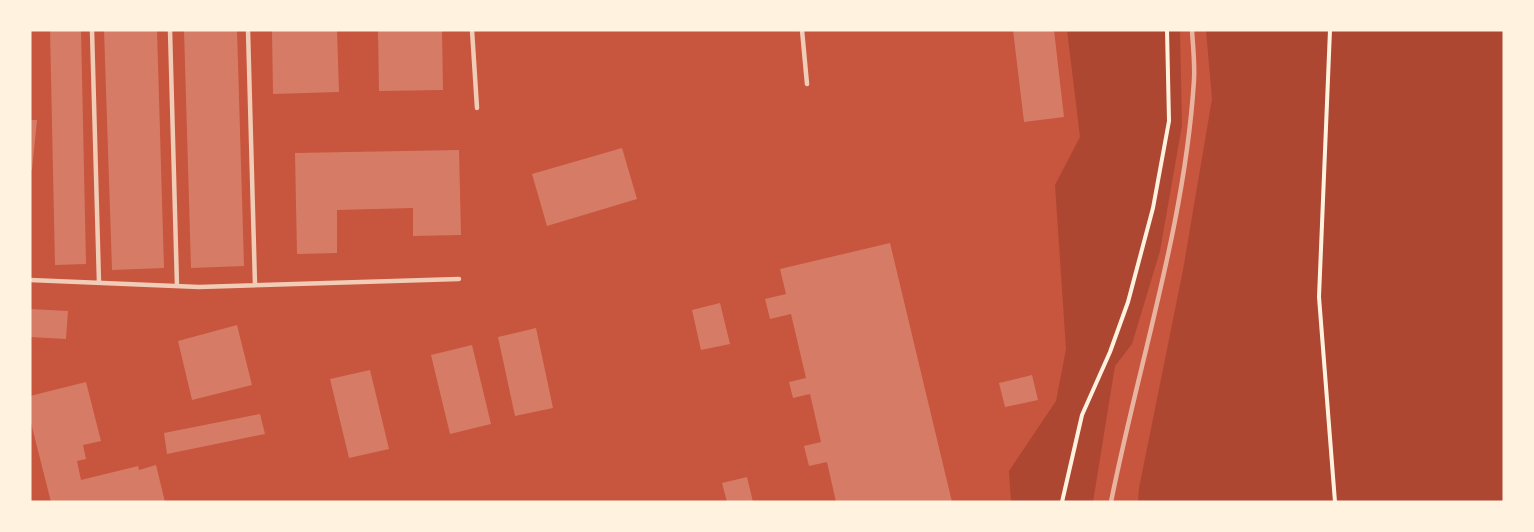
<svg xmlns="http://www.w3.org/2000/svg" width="1534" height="532" viewBox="0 0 1534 532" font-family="Overpass,sans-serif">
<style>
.green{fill:#ae4732}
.building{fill:#d67c66}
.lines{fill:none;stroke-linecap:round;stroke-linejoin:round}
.path{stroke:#fff3e0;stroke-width:4}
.service{stroke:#f1ccb7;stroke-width:4.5}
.rail{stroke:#e9b49f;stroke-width:4.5}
</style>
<rect width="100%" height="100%" fill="#c8553d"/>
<path class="green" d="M1067,30H1180L1182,125L1160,251L1132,344L1115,366L1093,502H1011L1009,471L1056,401L1066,349L1055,185L1080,137Z
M1206,30H1504V502H1138L1139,488L1183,270L1212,99Z"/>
<path class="building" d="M50,30H81L86,264L55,265Z
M104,30H157L164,268L112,270Z
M184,30H237L244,266L191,268Z
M272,30H337L339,92L273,94Z
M378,30H442L443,90L379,91Z
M1013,30H1054L1064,117L1024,122Z
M30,120H37L32,170H30Z
M622,148L637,199L547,226L532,174Z
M459,150L461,235L413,236V208L337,210V253L297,254L295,153Z
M890,243L952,502H836L827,462L809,466L804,446L821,442L810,394L793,398L789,382L806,378L791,314L770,319L765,299L786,294L780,269Z
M720,303L730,344L701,350L692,310Z
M30,309L68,311L66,339L30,337Z
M237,325L252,385L192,400L178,341Z
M536,328L553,408L515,416L498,337Z
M472,345L491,424L450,434L431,355Z
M370,370L389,449L349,458L330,379Z
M1032,375L1038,400L1005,407L999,383Z
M86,382L101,441L83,445L86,459L77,461L81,480L138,466L139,470L156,465L165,502H51L30,419V396Z
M260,414L265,434L167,454L164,433Z
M747,477L753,502H727L722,483Z"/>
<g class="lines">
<path class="path" d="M1330,30L1319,297L1335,502
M1062,502L1082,415L1110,352L1128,302L1153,208L1169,121L1167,30"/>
<path class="service" d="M92,30L99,283
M170,30L177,286
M248,30L255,285
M472,30L477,108
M802,30L807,84
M30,280L199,287L459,279"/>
<path class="rail" d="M1111,502C1139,362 1185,224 1194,80C1195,64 1193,47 1192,30"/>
</g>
<rect width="1534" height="532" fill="none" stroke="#fff3e0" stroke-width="63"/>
</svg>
